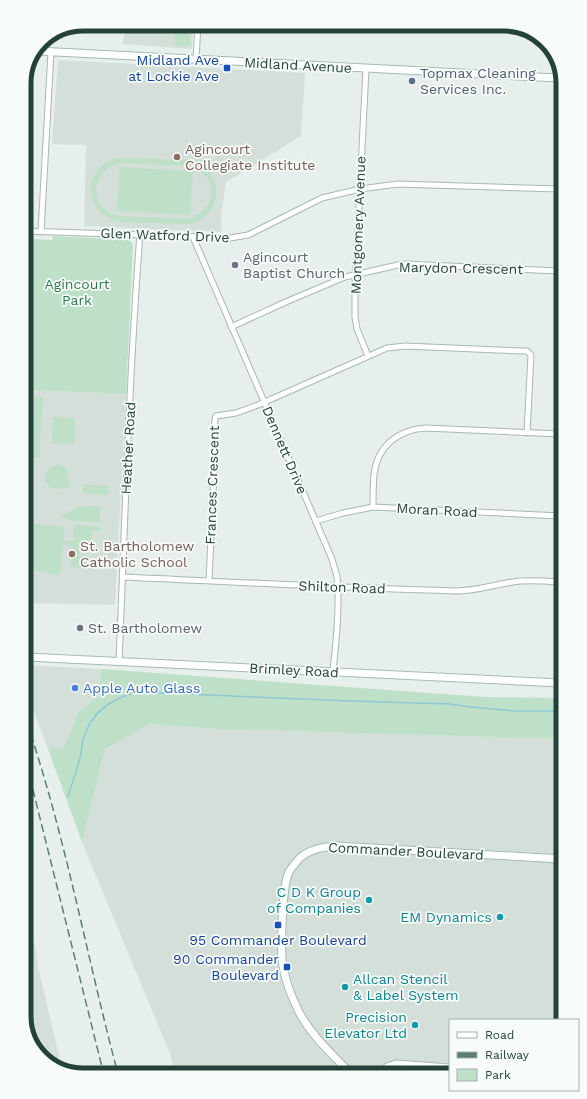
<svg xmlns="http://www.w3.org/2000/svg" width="587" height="1099" viewBox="0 0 587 1099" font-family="'Work Sans',sans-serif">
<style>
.built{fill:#d4dfda}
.green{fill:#bfe0c8;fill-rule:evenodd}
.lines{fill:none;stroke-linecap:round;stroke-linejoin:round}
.stream{stroke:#8ec9d4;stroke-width:1.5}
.street-casing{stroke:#a8b8b2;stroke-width:7}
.secondary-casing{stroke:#a4bbb3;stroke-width:9}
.street{stroke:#fff;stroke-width:5}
.secondary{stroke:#fff;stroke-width:7}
.rail{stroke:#5f7d75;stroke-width:1.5;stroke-dasharray:8 4;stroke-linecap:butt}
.transit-dot{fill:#1a4fb4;stroke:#f7fbf9;stroke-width:1.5}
.service-dot{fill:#5c6f8a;stroke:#f7fbf9;stroke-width:1.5}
.education-dot{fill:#8d6e63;stroke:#f7fbf9;stroke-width:1.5}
.worship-dot{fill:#6b7280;stroke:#f7fbf9;stroke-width:1.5}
.shop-dot{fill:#3f7fe0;stroke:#f7fbf9;stroke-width:1.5}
.culture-dot{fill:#0f9aa8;stroke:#f7fbf9;stroke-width:1.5}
.labels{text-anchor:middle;stroke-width:3.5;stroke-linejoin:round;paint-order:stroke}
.transit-label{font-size:14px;fill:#164399;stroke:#f7fbf9;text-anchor:end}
.street-label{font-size:14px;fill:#24423a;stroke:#f7fbf9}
.service-label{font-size:14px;fill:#4e5e75;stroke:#f7fbf9;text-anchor:start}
.education-label{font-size:14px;fill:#785e54;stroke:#f7fbf9;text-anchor:start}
.worship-label{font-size:14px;fill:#5b616d;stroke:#f7fbf9;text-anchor:start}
.park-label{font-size:14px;fill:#2d7a4b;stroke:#f7fbf9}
.shop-label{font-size:14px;fill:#366cbe;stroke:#f7fbf9;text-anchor:start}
.culture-label{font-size:14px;fill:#0d838f;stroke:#f7fbf9;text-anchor:end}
.rim{fill:none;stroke:#24423a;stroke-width:5}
</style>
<rect width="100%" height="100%" fill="#e6efeb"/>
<path class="built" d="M125,24H193L192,49L123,44Z
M58,60L305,73L301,136L226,182L221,217L222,232L84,226L86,145L52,144Z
M26,390L126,394L115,605L27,603Z
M27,665L101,669L98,696L79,712L63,749H48L27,694Z
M149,724L218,729L562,739L563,1016L562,1020H450V1071L175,1074L171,1056L82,842L105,749Z
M28,904L38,966L62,1069L50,1065L29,1038Z"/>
<path class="green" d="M180,30L188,31L190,37V44L187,46H178L175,43L173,36L176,32Z
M115,158H121L216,161L215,167L204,166C208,171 212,175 214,181C220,197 212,215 197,222C185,227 170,223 157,223C136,222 110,227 96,207C92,201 90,193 91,186C92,172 103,164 115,158ZM119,163L190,166C220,175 217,211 188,219L118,216C88,207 89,172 119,163Z
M120,167L193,171L190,215L117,211Z
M53,236L130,240L133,246L126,394L26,390L25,239L52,240Z
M26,397H43L39,458L26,457Z
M53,417L75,418L74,444L51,443Z
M57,464L66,468L70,482L68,488L61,489L51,488L44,479L47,470Z
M83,484L108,486L107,495L83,493Z
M88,506L101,507L100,523L68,520L60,516L79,507Z
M29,523L65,527L60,575L26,570Z
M75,525L93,526L101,528V531H93L90,543H81L80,556H90L89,567L87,568L71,567L72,546L65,545V541H74L73,529L75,528Z
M101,669L485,697L561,698L562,739L218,729L150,724L105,749L82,842L48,749L63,748L79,712L98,696Z"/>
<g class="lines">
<path class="stream" d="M68,796C72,783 77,771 80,758C82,751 81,743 84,737C92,711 113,698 138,692L351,701L450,704L470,707L515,711H562"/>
<g class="street-casing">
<path id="street" d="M196,59L198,24
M366,69L355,287V317L357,329L368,356
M25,231L230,238L248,235L322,198L360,189L398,184L559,189
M41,232L51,52
M193,237L332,559C333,565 336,571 337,577C340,605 336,643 333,671
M558,271L559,246
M231,327L288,301L345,277L398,265L405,264L559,271
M373,507C373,496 373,485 374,475C377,446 398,430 425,428L560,434
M316,521L343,513L373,507L561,516
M123,577C234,582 345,588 456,591C479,591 498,583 520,581C534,580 547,581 561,582
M209,581L215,450C215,442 213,422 216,416L236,413L258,405L387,348L405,346L522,351H527L531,355L527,433
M119,662C125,519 129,376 140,234
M381,1072L387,1066L396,1063L450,1067"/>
</g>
<g class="secondary-casing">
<path id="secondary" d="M37,51L558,78
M27,657L561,683
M349,1072C331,1053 311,1035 299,1012C291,996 284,977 282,960C281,943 282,886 289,872C291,868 295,864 298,860C308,849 323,847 337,846L562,859"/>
</g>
<use href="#street" class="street"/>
<use href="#secondary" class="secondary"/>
<path class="rail" d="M27,723C66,838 87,958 118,1074
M27,766L104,1075"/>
</g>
<g class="transit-dot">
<rect x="223" y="64" width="8" height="8" rx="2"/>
<rect x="274" y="921" width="8" height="8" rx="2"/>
<rect x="283" y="963" width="8" height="8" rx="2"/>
</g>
<circle class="service-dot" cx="412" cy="81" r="4"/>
<g class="education-dot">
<circle cx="177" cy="157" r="4"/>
<circle cx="72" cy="554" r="4"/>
</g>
<g class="worship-dot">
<circle cx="235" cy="265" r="4"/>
<circle cx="80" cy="628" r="4"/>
</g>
<circle class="shop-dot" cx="75" cy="688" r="4"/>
<g class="culture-dot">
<circle cx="369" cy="900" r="4"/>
<circle cx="500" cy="917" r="4"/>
<circle cx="345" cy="987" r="4"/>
<circle cx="415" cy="1025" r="4"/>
</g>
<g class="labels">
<g class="transit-label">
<text x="219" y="65">Midland Ave<tspan x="219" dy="16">at Lockie Ave</tspan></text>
<text x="278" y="945" text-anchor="middle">95 Commander Boulevard</text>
<text x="279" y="964">90 Commander<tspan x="279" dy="16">Boulevard</tspan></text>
</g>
<g class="street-label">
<text transform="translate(298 65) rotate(3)" y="5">Midland Avenue</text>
<text transform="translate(358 225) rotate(-88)" y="5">Montgomery Avenue</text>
<text transform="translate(165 235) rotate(2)" y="5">Glen Watford Drive</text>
<text transform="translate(461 268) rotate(1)" y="5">Marydon Crescent</text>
<text transform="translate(128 448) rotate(-87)" y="5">Heather Road</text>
<text transform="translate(285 450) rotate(67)" y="5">Dennett Drive</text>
<text transform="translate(212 485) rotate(-88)" y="5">Frances Crescent</text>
<text transform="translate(437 510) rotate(3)" y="5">Moran Road</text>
<text transform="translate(342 587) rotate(2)" y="5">Shilton Road</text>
<text transform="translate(294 670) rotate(3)" y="5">Brimley Road</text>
<text transform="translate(406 851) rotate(3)" y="5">Commander Boulevard</text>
</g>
<g class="service-label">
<text x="420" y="78">Topmax Cleaning<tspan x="420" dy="16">Services Inc.</tspan></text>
</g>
<g class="education-label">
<text x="185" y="154">Agincourt<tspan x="185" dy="16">Collegiate Institute</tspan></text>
<text x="80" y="551">St. Bartholomew<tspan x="80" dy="16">Catholic School</tspan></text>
</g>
<g class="worship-label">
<text x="243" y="262">Agincourt<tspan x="243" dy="16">Baptist Church</tspan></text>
<text x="88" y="633">St. Bartholomew</text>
</g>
<g class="park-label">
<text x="77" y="289">Agincourt<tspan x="77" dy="16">Park</tspan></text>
</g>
<g class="shop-label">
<text x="83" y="693">Apple Auto Glass</text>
</g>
<g class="culture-label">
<text x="361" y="897">C D K Group<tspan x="361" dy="16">of Companies</tspan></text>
<text x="492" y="922">EM Dynamics</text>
<text x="353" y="984" text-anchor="start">Allcan Stencil<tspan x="353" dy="16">&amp; Label System</tspan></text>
<text x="407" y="1022">Precision<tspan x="407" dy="16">Elevator Ltd</tspan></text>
</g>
</g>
<path d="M0 0H587V1099H0ZM83 31H504A52 52 0 0 1 556 83V1016A52 52 0 0 1 504 1068H83A52 52 0 0 1 31 1016V83A52 52 0 0 1 83 31Z" fill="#f7fbf9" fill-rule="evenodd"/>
<path class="rim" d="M83 31H504A52 52 0 0 1 556 83V1016A52 52 0 0 1 504 1068H83A52 52 0 0 1 31 1016V83A52 52 0 0 1 83 31Z"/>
<rect x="449" y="1019" width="130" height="72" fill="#f7fbf9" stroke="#a3b1ad"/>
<rect x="457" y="1032" width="20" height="6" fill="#ffffff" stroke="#a3b1ad"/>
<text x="485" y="1039" font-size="12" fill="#24423a">Road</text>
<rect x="457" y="1052" width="20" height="6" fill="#5f7d75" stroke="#a3b1ad"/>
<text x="485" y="1059" font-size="12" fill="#24423a">Railway</text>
<rect x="457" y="1069" width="20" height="12" fill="#bfe0c8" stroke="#a3b1ad"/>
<text x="485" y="1079" font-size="12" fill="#24423a">Park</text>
</svg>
